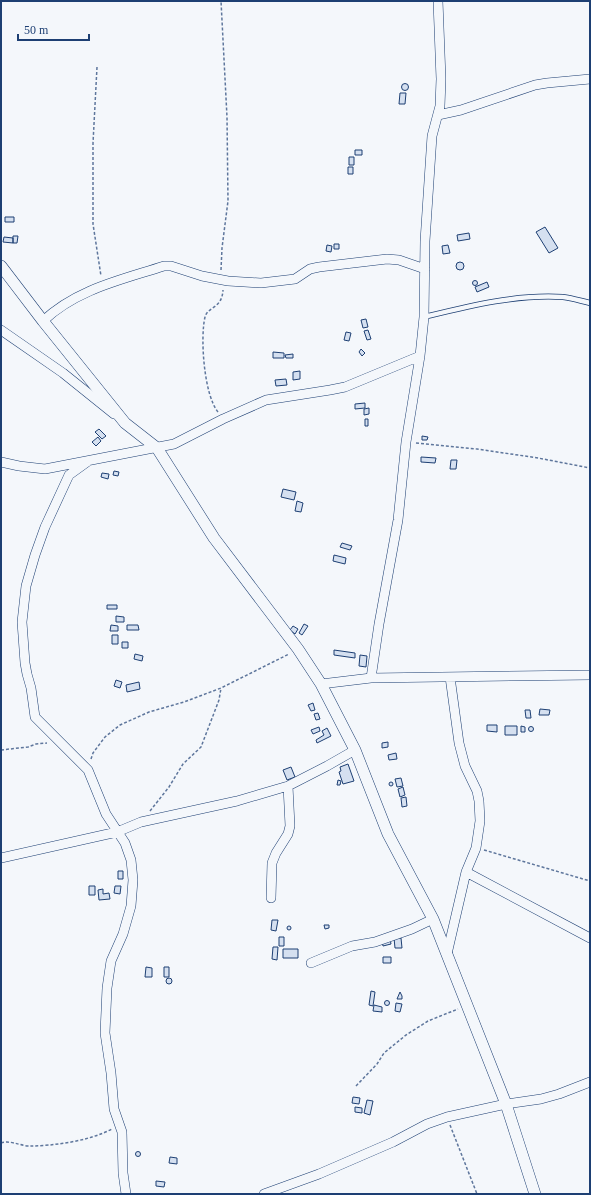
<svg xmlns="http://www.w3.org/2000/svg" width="591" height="1195" viewBox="0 0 591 1195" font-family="'Times New Roman',serif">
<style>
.building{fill:#d5e0f0;stroke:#1d3f73}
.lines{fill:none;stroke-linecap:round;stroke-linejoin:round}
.service-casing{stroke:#1d3f73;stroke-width:6}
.minor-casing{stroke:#1d3f73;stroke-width:10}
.tertiary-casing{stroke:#1d3f73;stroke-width:12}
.path{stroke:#5e769c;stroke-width:1.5;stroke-dasharray:3 2;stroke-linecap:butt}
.service{stroke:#f4f7fb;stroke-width:4.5}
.minor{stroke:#f4f7fb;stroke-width:9}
.tertiary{stroke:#f4f7fb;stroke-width:11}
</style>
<rect width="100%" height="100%" fill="#f4f7fb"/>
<path class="building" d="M401.5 87a3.5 3.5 0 1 1 7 0a3.5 3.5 0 1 1-7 0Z
M400,93H406L405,104H399Z
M355,150H362V155H355Z
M349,157H354V165H349Z
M348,167H353V174H348Z
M5,217H14V222H5Z
M545,227L558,248L549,253L536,232Z
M469,233L470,239L458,241L457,235Z
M13,236H18L17,243H13Z
M4,237L13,238V243L3,242Z
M334,244H339V249H334Z
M327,245L332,246L331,252L326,251Z
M448,245L450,253L443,254L442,246Z
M456 266a4 4 0 1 1 8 0a4 4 0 1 1-8 0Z
M472.5 283a2.5 2.5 0 1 1 5 0a2.5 2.5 0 1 1-5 0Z
M487,282L489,287L477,292L475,287Z
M366,319L368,327L363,328L361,320Z
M368,330L371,339L367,340L364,331Z
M346,332L351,333L349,341L344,340Z
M361,349L365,353L362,356L359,352Z
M273,352L284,353V358H273Z
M293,354V358H286L285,355Z
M300,371V379L293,380V372Z
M286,379L287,385L276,386L275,380Z
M365,403V408L355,409V404Z
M369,408V414L364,415V409Z
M365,419H368V426H365Z
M99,429L106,436L102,439L95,432Z
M422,436L428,437L427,440H422Z
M98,437L101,441L96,446L92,442Z
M421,457L436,458L435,463L421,462Z
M451,460H457L456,469H450Z
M114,471L119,472L118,476L113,475Z
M102,473L109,474L108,479L101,477Z
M283,489L296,492L294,500L281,497Z
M297,501L303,503L301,512L295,511Z
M342,543L352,546L350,550L340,547Z
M334,555L346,558L345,564L333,561Z
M107,605H117V609H107Z
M116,616L124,617V622H116Z
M304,624L308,626L302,635L299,633Z
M111,625L118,626V631H110Z
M127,625H138L139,630H127Z
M293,626L298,629L295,634L290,630Z
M112,635H118V644H112Z
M122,642H128V648H122Z
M334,650L355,653V658L334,655Z
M135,654L143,656L142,661L134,659Z
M360,655L367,656L366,667L359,666Z
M116,680L122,682L120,688L114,686Z
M139,682L140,689L127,692L126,685Z
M313,703L315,710L311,711L308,705Z
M540,709L550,710L549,715H539Z
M525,710H530L531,718H526Z
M318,713L320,719L316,720L314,714Z
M487,725H497V732L487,731Z
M505,726H517V735H505Z
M521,726L525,727V732H521Z
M528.5 729a2.5 2.5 0 1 1 5 0a2.5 2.5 0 1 1-5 0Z
M319,727L320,731L313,734L311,730Z
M327,728L331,736L317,743L316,740L324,735L322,731Z
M388,742V747L382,748V743Z
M396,753L397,759L389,760L388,755Z
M348,764L354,781L343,784L339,772L341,771L340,767Z
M291,767L295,777L287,780L283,770Z
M401,778L403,786L397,787L395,779Z
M338,780L341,781L340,785H337Z
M389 784a2 2 0 1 1 4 0a2 2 0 1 1-4 0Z
M403,787L405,795L400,797L398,789Z
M406,797L407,806L402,807L401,798Z
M118,871H123V879H118Z
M89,886H95V895H89Z
M115,886H121L120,894L114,893Z
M103,889V894L109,893L110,899L99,900L98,890Z
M272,920H278L276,931L271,930Z
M324,925H329V928L325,929Z
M287 928a2 2 0 1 1 4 0a2 2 0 1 1-4 0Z
M279,937H284V946H279Z
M394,938H401L402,948H395Z
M390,939L391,944L383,946L382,941Z
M273,947H278L277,960L272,959Z
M283,949H298V958H283Z
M383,957H391V963H383Z
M146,967L152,968V977H145Z
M164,967H169V977H164Z
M166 981a3 3 0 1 1 6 0a3 3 0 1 1-6 0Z
M371,991L375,992L373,1006L369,1005Z
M400,992L402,996V999H397Z
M384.5 1003a2.5 2.5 0 1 1 5 0a2.5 2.5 0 1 1-5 0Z
M396,1003L402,1004L400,1012L395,1011Z
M374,1005L382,1007V1012L373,1011Z
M353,1097L360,1098L359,1104L352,1103Z
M367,1100L373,1101L370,1115L364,1113Z
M355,1107L362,1108V1113L355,1112Z
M135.5 1154a2.5 2.5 0 1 1 5 0a2.5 2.5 0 1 1-5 0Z
M170,1157L177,1158V1164L169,1163Z
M156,1181L165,1182L164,1187L156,1186Z"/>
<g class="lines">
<g class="service-casing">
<path id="service" d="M424,317C469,306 516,294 563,297C572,298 581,301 590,303"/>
</g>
<g class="minor-casing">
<path id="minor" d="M438,115L461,110L535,85L547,83L590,79
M43,321C77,289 121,280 164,266H171L202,276L228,281L261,283L295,279L310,269L319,267L387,259L399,260L425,269
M1,330L63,373L114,414
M1,462L19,466L45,469L174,444L223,419L266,400L330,390L345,387L420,356
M87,462L69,475L45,527L35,555L26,586L22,622L25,663L27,674L31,688L35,717L88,770L106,814L125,843L131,860L133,880L131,906L123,934L111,961L107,988L105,1033L111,1073L114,1109L122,1132L123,1173L126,1194
M371,678L379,624L398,520L406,442L420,356L424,317L425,241L432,136L440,106L441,79L438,1
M321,684L371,678L590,675
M1,858L117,832L141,822L237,801L288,786L327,766L355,750
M466,872L590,938
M271,898L272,863L276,853L288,834L290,826L288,786
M447,954L466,872L476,848L480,821L479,801L477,791L465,766L459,743L450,677
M311,963L352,946L375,942L412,929L433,919
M264,1194L319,1174L393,1142L427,1124L447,1117L506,1104L541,1099L559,1094L590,1082"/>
</g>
<g class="tertiary-casing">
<path id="tertiary" d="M1,266L43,321L125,423L157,448L214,538L298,649L321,684L355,750L388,834L433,919L506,1104L535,1194"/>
</g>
<path class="path" d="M97,67L93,143V224L101,276
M221,270L222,248L228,201L227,117L221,1
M218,412C204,395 200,338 205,317C208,306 222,309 223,290
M416,443L477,449L538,458L590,468
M1,750L28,747L36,744L47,743
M91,759L93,753L105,737L120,725L149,712L184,702L221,688L289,654
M150,811L169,787L183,764L201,747L219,700L221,688
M484,850L590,881
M356,1086L377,1064L384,1053L406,1035L428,1021L458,1009
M450,1125L477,1194
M1,1143C10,1140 18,1145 28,1146C54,1146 89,1141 112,1129"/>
<use href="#service" class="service"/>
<use href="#minor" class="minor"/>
<use href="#tertiary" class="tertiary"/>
</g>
<rect width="591" height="1195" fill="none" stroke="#1d3f73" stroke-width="4"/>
<path d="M18 34v6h71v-6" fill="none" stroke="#1d3f73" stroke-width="2"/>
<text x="24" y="34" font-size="12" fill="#1d3f73" stroke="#f4f7fb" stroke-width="3" paint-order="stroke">50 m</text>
</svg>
